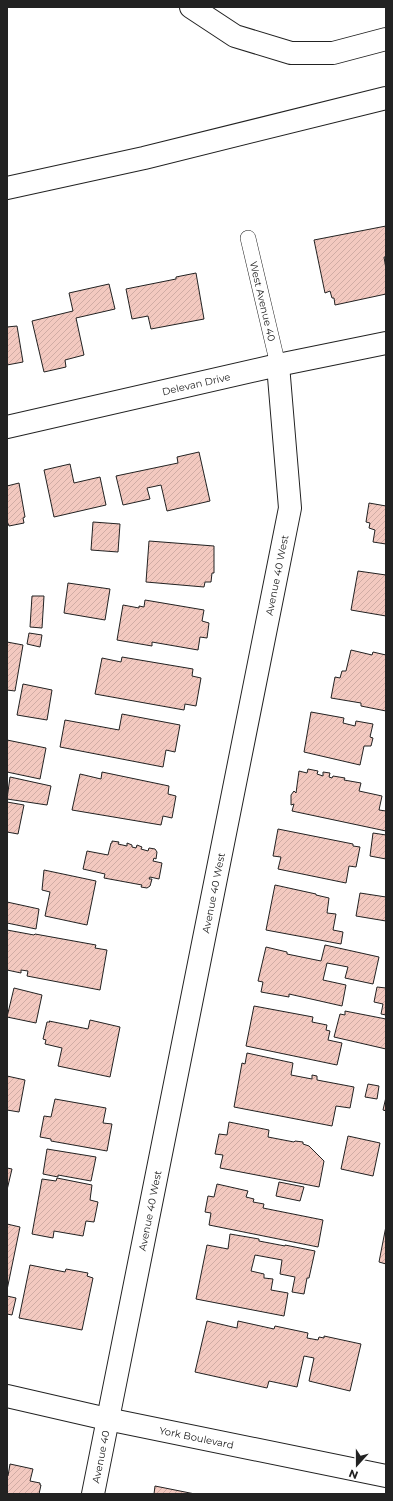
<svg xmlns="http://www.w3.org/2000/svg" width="393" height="1501" viewBox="0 0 393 1501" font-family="Montserrat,sans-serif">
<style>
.building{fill:url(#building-hatch);stroke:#222}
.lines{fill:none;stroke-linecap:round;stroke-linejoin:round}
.lane-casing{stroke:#222;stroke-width:16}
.street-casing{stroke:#222;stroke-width:24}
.secondary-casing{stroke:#222;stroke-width:24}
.highway-casing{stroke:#222;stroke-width:24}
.lane{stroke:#fff;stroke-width:15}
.street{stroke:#fff;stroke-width:22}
.secondary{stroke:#fff;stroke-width:22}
.highway{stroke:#fff;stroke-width:22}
.labels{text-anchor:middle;stroke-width:3;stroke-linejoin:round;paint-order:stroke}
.street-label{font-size:10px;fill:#222;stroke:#fff}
</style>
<defs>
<pattern id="building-hatch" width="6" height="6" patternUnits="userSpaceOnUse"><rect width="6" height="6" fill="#f3c9c0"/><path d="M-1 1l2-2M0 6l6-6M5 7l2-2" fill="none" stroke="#d0aca5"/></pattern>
</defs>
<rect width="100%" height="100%" fill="#fff"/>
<path class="building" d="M386,226V257H384L386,269V294L335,305L334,298H332L330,291L325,293L314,240Z
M196,273L204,319L151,329L148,316L132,319L126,289L176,279V277Z
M109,284L115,309L76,318L84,355L65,360L66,367L44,372L32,321L73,311L69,293Z
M17,326L23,362L7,365V327Z
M199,452L210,501L167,511L161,485L147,488L150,499L123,505L116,476L178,463L177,457Z
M70,464L74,483L100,477L106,505L54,517L44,470Z
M19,483L25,517L23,518L24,523L9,526L7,521V486Z
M369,503L386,506V544L373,542L375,530L369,528L370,523L366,522Z
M93,522L120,524L118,552L91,550Z
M149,541L214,546V573H212L211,582H205L204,587L146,582Z
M358,571L386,575V616L351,610Z
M68,583L110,589L105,620L64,613Z
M32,596H44L42,628L30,627Z
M145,600L204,610L202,621L209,623L207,638L200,637L198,650L152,642V646L117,640L123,605L139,608V606L144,607Z
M29,633L42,635L40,647L27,644Z
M7,642L23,645L15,691L7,690Z
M351,650L372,655L373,652L386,655V711L361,706V703L331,698L335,677L340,678L342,671H346Z
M122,657L193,669L192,676L201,678L196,706L185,704L184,710L95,694L102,658L121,662Z
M23,684L52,690L47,720L17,715Z
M311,712L344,718L343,723L355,726L356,721L373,724L370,737L373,738L371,746H364L360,765L304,752Z
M122,714L180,725L175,752L166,750L163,767L60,747L65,720L119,730Z
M7,740L46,748L40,779L7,772Z
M308,769L318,771L317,774L323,776V772L330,773L329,777L332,778L333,776L345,778L344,780L361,783L359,791L382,796L379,810L386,811V831L292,811L294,804L291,805V795L294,791L296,793L299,771L307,773Z
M102,772L169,786L168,794L176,796L172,818L163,816L161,825L72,810L80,774L101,779Z
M10,777L51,786L47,805L7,799Z
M7,802L24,805L18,834L7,832Z
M278,829L353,844V846L360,847L356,867L349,866L346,883L278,869L281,857L273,856Z
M373,833L386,835V859L370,856Z
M112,841L119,842L118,844L127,846V843L132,845V847L136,848L137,845L142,847L141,849L148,851L149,848L155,849L157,852L156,859L154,858L153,861L162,863L159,879L150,877L149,879H152L150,886L147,888L141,887L142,885L104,878L105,874L83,869L87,851L108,855L111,843H112Z
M44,870L96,881L87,925L45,916L50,892L42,890Z
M275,885L316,894V895L329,898L327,913L336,914L333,930L343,932L341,944L266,930Z
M360,893L386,897V921L356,916Z
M7,902L39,909L36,929L7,923Z
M7,930L34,935L35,934L96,945L95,948L107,950L100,990L27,976L28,971L21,970V973L7,970Z
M325,945L379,957L373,984L345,978L348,967L327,963L323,980L346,985L342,1006L289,994V997L261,992L263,982L258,981L266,947L287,952V954L321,961Z
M377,987L386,988V1015L381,1014L383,1004L374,1002Z
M14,988L42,995L36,1023L7,1017Z
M254,1006L313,1017L312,1022L327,1025L326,1030L330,1031L328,1040L342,1043L337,1065L246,1046Z
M345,1011L386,1019V1049L334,1037L340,1014L345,1015Z
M90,1020L120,1027L110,1077L58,1066L62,1048L45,1044L46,1040L43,1039L47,1022H50L49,1021L88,1029Z
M247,1053L293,1063L291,1075L312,1079V1075L317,1076V1080L354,1087L350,1108L336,1106L332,1126L234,1107L242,1063L245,1064Z
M7,1076L25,1080L19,1112L7,1110Z
M368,1084L379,1086L377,1099L365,1097Z
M386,1097V1111L383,1110Z
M55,1099L106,1108L103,1123L112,1124L107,1151L51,1141V1139L40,1137L44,1116L51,1117Z
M229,1122L269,1130L268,1137L294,1142L295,1141L303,1142V1144L309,1146L324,1161L319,1187L220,1168L223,1155L215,1154L219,1134L227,1135Z
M348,1136L380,1143L373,1176L341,1169Z
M47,1149L96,1157L91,1181L58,1175V1177L43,1174Z
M7,1168L12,1169L7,1190Z
M57,1178L92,1185L90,1200L98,1202L94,1222L86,1221L83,1236L54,1231L53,1238L32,1234L42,1179L56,1181Z
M279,1182L304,1187L300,1201L276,1196Z
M217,1184L248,1191L246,1197L254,1199L253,1202L264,1204L263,1208L323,1220L318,1247L209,1225L211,1213L205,1212L208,1196L214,1197Z
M7,1224L20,1227L7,1290Z
M386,1226V1264L379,1262Z
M230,1234L259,1239V1241L285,1246V1245L315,1251L309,1278H307L304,1294L292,1292L295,1277L280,1274L282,1260L255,1255L251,1271L264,1274V1278L273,1279L271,1290L288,1293L284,1316L196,1299L207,1245L228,1249Z
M30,1265L65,1272L66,1269L88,1273L87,1276L93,1278L82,1330L19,1318Z
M7,1296L16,1298L12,1315L7,1314Z
M207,1321L237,1328L238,1321L274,1329L275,1326L308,1333L307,1338L318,1340L319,1337L324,1338V1336L361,1344L350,1391L309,1381L314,1358L304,1356L297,1387L269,1381L267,1388L195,1372Z
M10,1464L33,1469L30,1481L40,1483V1485H41L39,1494H7V1476H8Z
M155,1486L195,1494H154Z"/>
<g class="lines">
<g class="lane-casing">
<g id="lane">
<path id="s1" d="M248,238L278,365"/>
</g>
</g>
<g class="street-casing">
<g id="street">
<path id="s2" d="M7,427L278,365L386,343"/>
<path id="s3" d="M93,1494L290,508L278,365"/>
</g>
</g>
<g class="secondary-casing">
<g id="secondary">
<path id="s4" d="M7,1396L107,1419L386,1476"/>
</g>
</g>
<g class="highway-casing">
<path id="highway" d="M191,7L235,36L291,53H333L386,39
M7,188L144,158L386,98"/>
</g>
<use href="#lane" class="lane"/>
<use href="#street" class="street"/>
<use href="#secondary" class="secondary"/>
<use href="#highway" class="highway"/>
</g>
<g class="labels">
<g class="street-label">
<text dy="4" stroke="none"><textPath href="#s1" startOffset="65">West Avenue 40</textPath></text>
<text dy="4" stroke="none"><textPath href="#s2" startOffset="194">Delevan Drive</textPath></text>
<text dy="4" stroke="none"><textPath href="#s3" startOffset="937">Avenue 40 West</textPath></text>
<text dy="4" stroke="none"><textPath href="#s3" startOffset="613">Avenue 40 West</textPath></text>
<text dy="4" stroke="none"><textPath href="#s3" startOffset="289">Avenue 40 West</textPath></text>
<text dy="4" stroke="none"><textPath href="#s4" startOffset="194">York Boulevard</textPath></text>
<text dy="4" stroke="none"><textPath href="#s3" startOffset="38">Avenue 40</textPath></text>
</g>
</g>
<rect width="393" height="1501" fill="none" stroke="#222222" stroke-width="16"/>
<g transform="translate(357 1465) rotate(201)" stroke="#ffffff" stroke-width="3" paint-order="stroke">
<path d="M0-3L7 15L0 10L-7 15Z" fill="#222222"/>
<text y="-6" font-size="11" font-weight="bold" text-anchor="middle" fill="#222222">N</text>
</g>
</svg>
